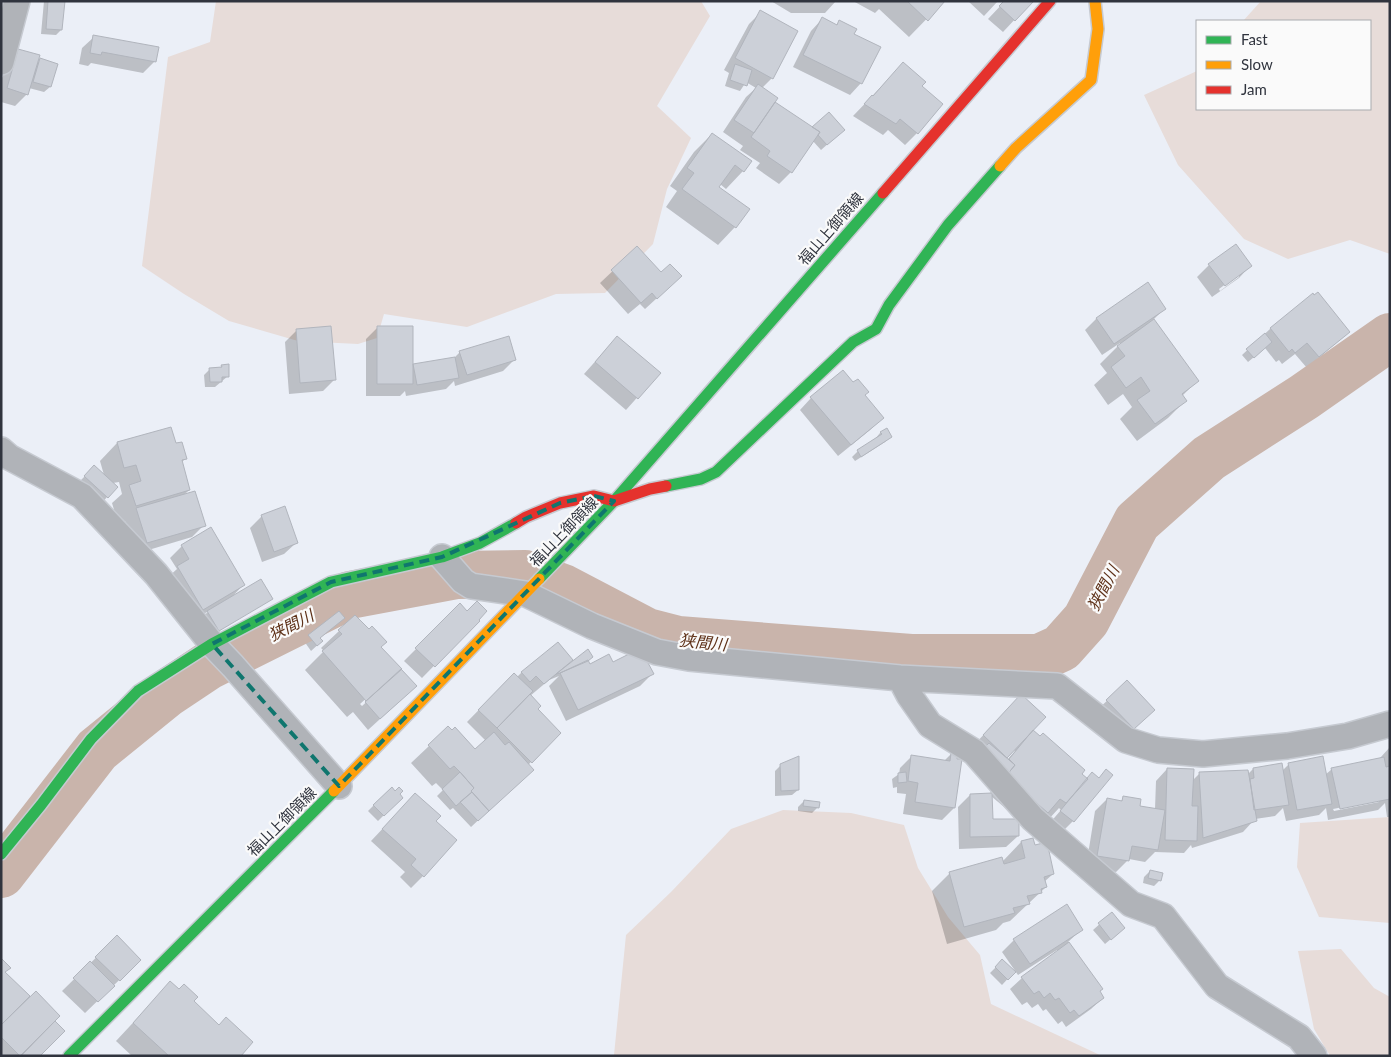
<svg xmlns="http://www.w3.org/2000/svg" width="1391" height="1057" viewBox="0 0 1391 1057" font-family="Lato,'Noto Sans JP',sans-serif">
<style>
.green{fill:#e7dcd9}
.shadow{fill:#0003;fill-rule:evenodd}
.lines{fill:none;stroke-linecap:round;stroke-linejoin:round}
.river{stroke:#c9b4ab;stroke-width:48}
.building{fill:#ccd0d8;stroke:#b1b5bd}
.street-casing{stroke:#c6cad1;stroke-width:28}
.fast-casing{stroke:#c6cad1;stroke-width:14}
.slow-casing{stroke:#c6cad1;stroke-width:14}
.jam-casing{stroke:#c6cad1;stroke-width:14}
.street{stroke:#b0b3b8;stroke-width:25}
.fast{stroke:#30b455;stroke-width:11}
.slow{stroke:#ff9f0a;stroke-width:11}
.jam{stroke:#e5322d;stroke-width:11}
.marked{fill:none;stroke:#0f766e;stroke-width:4;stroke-dasharray:10 6;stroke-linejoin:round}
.labels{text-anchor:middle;stroke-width:4.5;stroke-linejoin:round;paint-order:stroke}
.street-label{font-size:15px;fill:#30343e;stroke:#fafafa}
.water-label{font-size:16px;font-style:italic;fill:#5e3118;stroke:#fafafa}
</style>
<rect width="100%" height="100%" fill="#ebeff7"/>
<path class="green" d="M216,1H701L710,16L657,106L691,138L667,189L653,244L605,293L556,294L467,327L384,314L377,338L358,344L298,341L229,321L184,294L142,266L168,57L210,42Z
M1261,1L1390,2V254L1350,240L1288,259L1244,239L1178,165L1144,95L1197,71V109H1370V21H1243Z
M783,810L851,813L904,825L918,868L948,917L980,955L991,1004L1102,1056H613L614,1055L626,935L671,892L731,829Z
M1390,817V923L1319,917L1297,867L1300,823Z
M1341,949L1374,988L1390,997V1056H1330L1314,1029L1298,951Z"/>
<path class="shadow" d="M44,1H64L61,30L56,35L41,34Z
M771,1H836L825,13H791Z
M853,1H944L909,37L879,9L875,13Z
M968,1H998L984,16Z
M1005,1H1032L1003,32L988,19Z
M761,12L772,78L762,88L774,102L812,128L838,135L821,150L812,140L791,172L779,184L756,168L760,163L740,150L743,146L723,132L746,97L756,88L746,82L740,91L725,86L729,73L724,70L749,24Z
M822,19L836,25L840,21L853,35L861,83L850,95L793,67L811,31Z
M94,37L155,61L143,73L91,63L88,66L79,64L82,48Z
M19,50L36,64L40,60L50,87L44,92L29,88L27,94L15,106L1,102V81L7,62Z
M903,64L920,87L917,133L905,145L888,130L883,135L853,116Z
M712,134L743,171L726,189L720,184L718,187L735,227L718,245L666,207L677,191L670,186L694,152Z
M637,248L660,274L668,288L645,309L640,304L628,314L600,283Z
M1209,265L1250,266L1239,278L1212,297L1197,277ZM1239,274V277L1220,291L1219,289Z
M1147,284L1164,309L1153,320L1197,381L1182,396L1186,400L1168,418L1137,441L1120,419L1132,407L1123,394L1108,405L1094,385L1107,373L1100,364L1120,344V343L1102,355L1085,330L1096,319Z
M1313,295L1348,332L1336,343L1307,368L1295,354L1282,364L1279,360L1276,362L1265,348L1248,362L1242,355L1270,329Z
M378,327L412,368L414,365L454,358L460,352L514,360L503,371L455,386L454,381L446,389L406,396L405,391L400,396H366V339Z
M297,330L334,380L323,391L289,394L285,342Z
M617,337L659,373L626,410L584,374Z
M222,366L228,376L215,387H205L204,375L210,369H219Z
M864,396L882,418L870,430L838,456L800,410L811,398Z
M886,430L891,436L885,442L855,461L852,457L858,451L876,440L875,439L880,433Z
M117,443L175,445L185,459L181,463L189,490L183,496L204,525L192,537L135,554L125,521L118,523L112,503L122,494L119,482L113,483L107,497L102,503L79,482L89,472L104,475L100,461Z
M262,516L296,543L284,554L262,562L250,528Z
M182,546L244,584L232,597L261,580L207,641L196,623L209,611L190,621L166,579L177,569L170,558Z
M460,605L478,621L422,678L404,661Z
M344,618L319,638L322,641L311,651L304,641L309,636Z
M339,631L380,647L403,698L368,730L353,712L347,717L305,670L324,651L321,648ZM382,684L384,686L362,706L360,704Z
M571,660L561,670L587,661L589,665L612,664L652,674L640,686L566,721L549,686L559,676L549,680L530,696L536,709L560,733L528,765L532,770L471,827L453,808L450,810L437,796L443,790L436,783L432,786L411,763L429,746L475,751L486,741L467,722L514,674L517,677L522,672Z
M1127,682L1153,710L1122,740L1095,712Z
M1009,708L1032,730L1086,779H1098L1111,775L1073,821L1061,833L1049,824L1061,810L1059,808L1048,820L1030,829L991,796V821L1018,836L1006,847L959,849L958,807L970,795L989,794L999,784L972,747ZM1013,749L1015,751L1007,760L1005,758Z
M1390,747V817H1387L1385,803L1378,810L1328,820L1326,808L1319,815L1286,821L1283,808L1275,816L1255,819L1243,832L1192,848L1191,845L1184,853L1155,852L1145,862L1129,859L1116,872L1086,867L1095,811L1107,799L1120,802L1124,798L1138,807L1155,809L1156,781L1167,769L1192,781L1200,773L1247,775L1253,769L1282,771L1289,764L1325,775L1332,769L1380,758ZM1379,800V802L1334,811L1333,809Z
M951,754L954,808L942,820L903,814L906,794L897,793V787L893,788L892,779L899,774L900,768L912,756L944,761Z
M781,765L798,790L792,795L775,796V771Z
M391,788L401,798L378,821L368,811Z
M804,801L818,807L812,813L798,811V807Z
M404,806L434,821L423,876L411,888L400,877L405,872L371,841Z
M1032,839L1034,847L1053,874L1044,882L1046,887L1010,921L1003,923L996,930L947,944L932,891L950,873L1002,862L1021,842Z
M1150,871L1161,874L1159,881L1154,886L1143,883L1144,877Z
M1112,913L1118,933L1105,944L1093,930Z
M1081,930L1068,942L1102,989L1099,992L1103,998L1091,1009L1066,1027L1062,1021L1058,1024L1046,1009L1043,1011L1038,1004L1032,1008L1027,1002L1022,1005L1010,989L1022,978L1058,951L1057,950L1018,975L1002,952L1014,940Z
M117,937L140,960L85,1013L62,991Z
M1,960L4,973L8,1017L33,1045L38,1056H1Z
M1002,961L1014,972L1002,985L990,973Z
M170,983L239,1056H132L116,1041Z"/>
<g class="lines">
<path class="river" d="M1,874L97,750L166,694L208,666L350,595L457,575L525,574L563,588L647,632L678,640L911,658H1039L1061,648L1086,620L1137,522L1209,458L1304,397L1390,337"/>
</g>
<path class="building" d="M48,1H65L62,30L46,29Z
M907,1H945L928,21Z
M1004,1H1034L1015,21L999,6Z
M760,10L798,31L773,79L735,58Z
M822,17L837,25L839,20L857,29L854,34L881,47L862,84L803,55Z
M93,35L159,47L156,62L102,52L101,55L90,53Z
M18,49L40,55L28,95L7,88Z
M40,58L58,64L51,87L33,82Z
M903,62L926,82L922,86L943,104L918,134L900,119L896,124L864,104L872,95L873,96Z
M735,64L752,70L747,86L730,80Z
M758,84L778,98L754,133L734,120Z
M775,102L820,132L792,173L767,156L770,151L751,137Z
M829,112L845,130L827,145L818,135L820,132L812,127Z
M712,133L752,161L744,172L735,165L719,187L750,209L736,228L682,189L694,173L687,168Z
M1236,244L1252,266L1225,286L1208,264Z
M637,246L661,272L670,264L682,276L657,299L652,293L641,303L611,270Z
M1148,282L1166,309L1114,344L1096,318Z
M1318,292L1350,332L1319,357L1307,343L1295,353L1292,349L1289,352L1270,328L1313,293L1314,295Z
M1154,319L1199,381L1182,394L1187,401L1155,424L1137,400L1150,391L1141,377L1126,388L1111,367L1125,356L1117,346Z
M331,326L336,380L300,383L296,329Z
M377,326H413V384H377Z
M1265,333L1272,342L1254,358L1246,349Z
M509,336L516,360L467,375L459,351Z
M617,336L661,373L638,399L595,362Z
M455,357L459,378L417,385L413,364Z
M229,364V377H222V382H210L209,368L222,367L221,365Z
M843,370L853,382L858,379L869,392L865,395L884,418L851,445L810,397Z
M171,427L176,443L182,442L187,459L182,460L190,490L136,506L129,485L141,481L136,465L124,468L117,442Z
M887,428L892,437L861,457L857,450L882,434L880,432Z
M94,465L118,487L108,498L84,476Z
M195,491L206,526L147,543L136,508Z
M285,506L298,543L274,552L261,515Z
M211,527L245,585L203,610L177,566L189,559L181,545Z
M261,579L273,599L219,631L207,611Z
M477,601L487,611L479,620L480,621L435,667L415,648L460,603L467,611Z
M339,611L345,618L320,638L323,641L317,646L308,635Z
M355,615L369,629L372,626L387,642L381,647L402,669L366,701L322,651L342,634L338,630Z
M558,642L573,660L544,684L536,676L530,682L521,672Z
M588,649L593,657L588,661L560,673L556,674Z
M609,654L613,662L629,654L647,661L654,674L578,710L560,673L588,660L590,664Z
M401,669L417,686L380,719L365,702Z
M514,673L533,691L497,728L478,710Z
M1127,680L1155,710L1134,729L1106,700Z
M530,694L541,706L538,709L561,733L532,763L497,728Z
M1021,694L1046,717L1007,758L983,735Z
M448,726L452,730L455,727L475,749L494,732L505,745L509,742L534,770L489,811L471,791L474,788L460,772L454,766L450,769L428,745Z
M1033,730L1040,736L1043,733L1085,770L1082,774L1088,779L1066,803L1060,799L1048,813L1006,776L1015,765L1009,759Z
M989,743L1015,765L1006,776L983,749Z
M951,753H958L957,759H962L955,808L915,802L918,783L908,781L911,755L950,761Z
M799,756V790L781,791L780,764Z
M1323,756L1332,804L1297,810L1288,763Z
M1384,757L1386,767L1390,766V799L1340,809L1331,768Z
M1282,763L1289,805L1254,810L1250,779L1254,778L1253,768Z
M1167,768L1194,769L1192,806H1198L1197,841L1165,840Z
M1106,769L1113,775L1074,822L1060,811L1092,772L1099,778Z
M1248,770L1257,821L1203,838L1199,772Z
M460,772L474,788L471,791L472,792L456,806L442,789Z
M906,772L907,782L898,783V773Z
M392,787L395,791L399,787L403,791L400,794L403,798L384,816L373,805Z
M472,792L489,811L478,821L460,802Z
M415,793L441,816L436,821L457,840L424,877L411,865L416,859L382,829Z
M992,793L993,819H1019V836L970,837V794Z
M1123,796L1141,799L1140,806L1165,810L1158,850L1132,846L1129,861L1097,856L1107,798L1122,801Z
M804,800L820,802L819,808L803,806Z
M1033,838L1035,845L1047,842L1054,874L1044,877L1047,887L1041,889L1042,893L1027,896L1030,904L1013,908L1015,913L964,927L949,872L1002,857L1004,864L1025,858L1021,841Z
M1150,870L1163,873L1161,881L1148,878Z
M1067,904L1083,930L1030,964L1013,939Z
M1112,912L1125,928L1111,940L1098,923Z
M117,935L141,960L120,981L95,957Z
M1069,942L1103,989L1100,991L1104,998L1079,1016L1074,1010L1070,1013L1059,998L1055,1000L1050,993L1044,998L1039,991L1034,994L1021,977Z
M1,958L11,968L5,972L30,996L1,1025Z
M1002,959L1016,972L1008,980L995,967Z
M90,961L115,986L98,1002L73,978Z
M170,981L179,989L184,984L198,997L194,1001L219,1025L226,1017L253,1042L241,1056H169L133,1023Z
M36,991L60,1016L20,1056L1,1037V1025Z
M55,1021L65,1031L40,1056H21Z"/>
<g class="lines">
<g class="street-casing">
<path id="street" d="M1,62L17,1
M1,450L9,457L82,496L156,574L212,644L233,666L339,786
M442,557L463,581L471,586L526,594L592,626L657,652L689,658L900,678L1057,686L1126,740L1158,750L1203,754L1287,746L1348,736L1390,724
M900,678L909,695L930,725L974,752L1033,819L1131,904L1163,916L1217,986L1299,1037L1314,1056"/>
</g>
<g class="fast-casing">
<path id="fast" d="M666,486L701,479L716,472L853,342L876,329L889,305L948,225L1000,166
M539,579L614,501L883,193
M1,854L41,805L91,739L138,691L212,644L331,582L442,557L480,543L516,523
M69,1056L334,791"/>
</g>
<g class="slow-casing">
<path id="slow" d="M1000,166L1016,148L1091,80L1098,29L1095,1
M334,791L539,579"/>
</g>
<g class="jam-casing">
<path id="jam" d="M883,193L1050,1
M516,523L526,517L560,503L594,496L614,501L650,489L666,486"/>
</g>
<use href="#street" class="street"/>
<use href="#fast" class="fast"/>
<use href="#slow" class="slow"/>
<use href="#jam" class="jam"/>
</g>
<path class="marked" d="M594,496L614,501L339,786L212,644L331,582L442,557L560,503Z"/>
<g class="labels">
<g class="street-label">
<text transform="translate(831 229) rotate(-49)" y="5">福山上御領線</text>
<text transform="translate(564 532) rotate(-46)" y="5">福山上御領線</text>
<text transform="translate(282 822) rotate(-45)" y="5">福山上御領線</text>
</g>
<g class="water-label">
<text transform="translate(1103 588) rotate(-62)" y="6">狭間川</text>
<text transform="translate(291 625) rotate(-27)" y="6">狭間川</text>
<text transform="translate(703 642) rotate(6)" y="6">狭間川</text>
</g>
</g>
<rect width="1391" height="1057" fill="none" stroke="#30343e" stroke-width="5"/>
<rect x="1196" y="20" width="175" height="90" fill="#fafafa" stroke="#a9abaf"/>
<rect x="1206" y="36" width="25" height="8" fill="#30b455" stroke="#a9abaf"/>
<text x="1241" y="45" font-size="15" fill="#30343e">Fast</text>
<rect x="1206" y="61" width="25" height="8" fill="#ff9f0a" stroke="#a9abaf"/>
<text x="1241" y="70" font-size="15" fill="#30343e">Slow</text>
<rect x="1206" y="86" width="25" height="8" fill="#e5322d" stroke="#a9abaf"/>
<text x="1241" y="95" font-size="15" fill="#30343e">Jam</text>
</svg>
